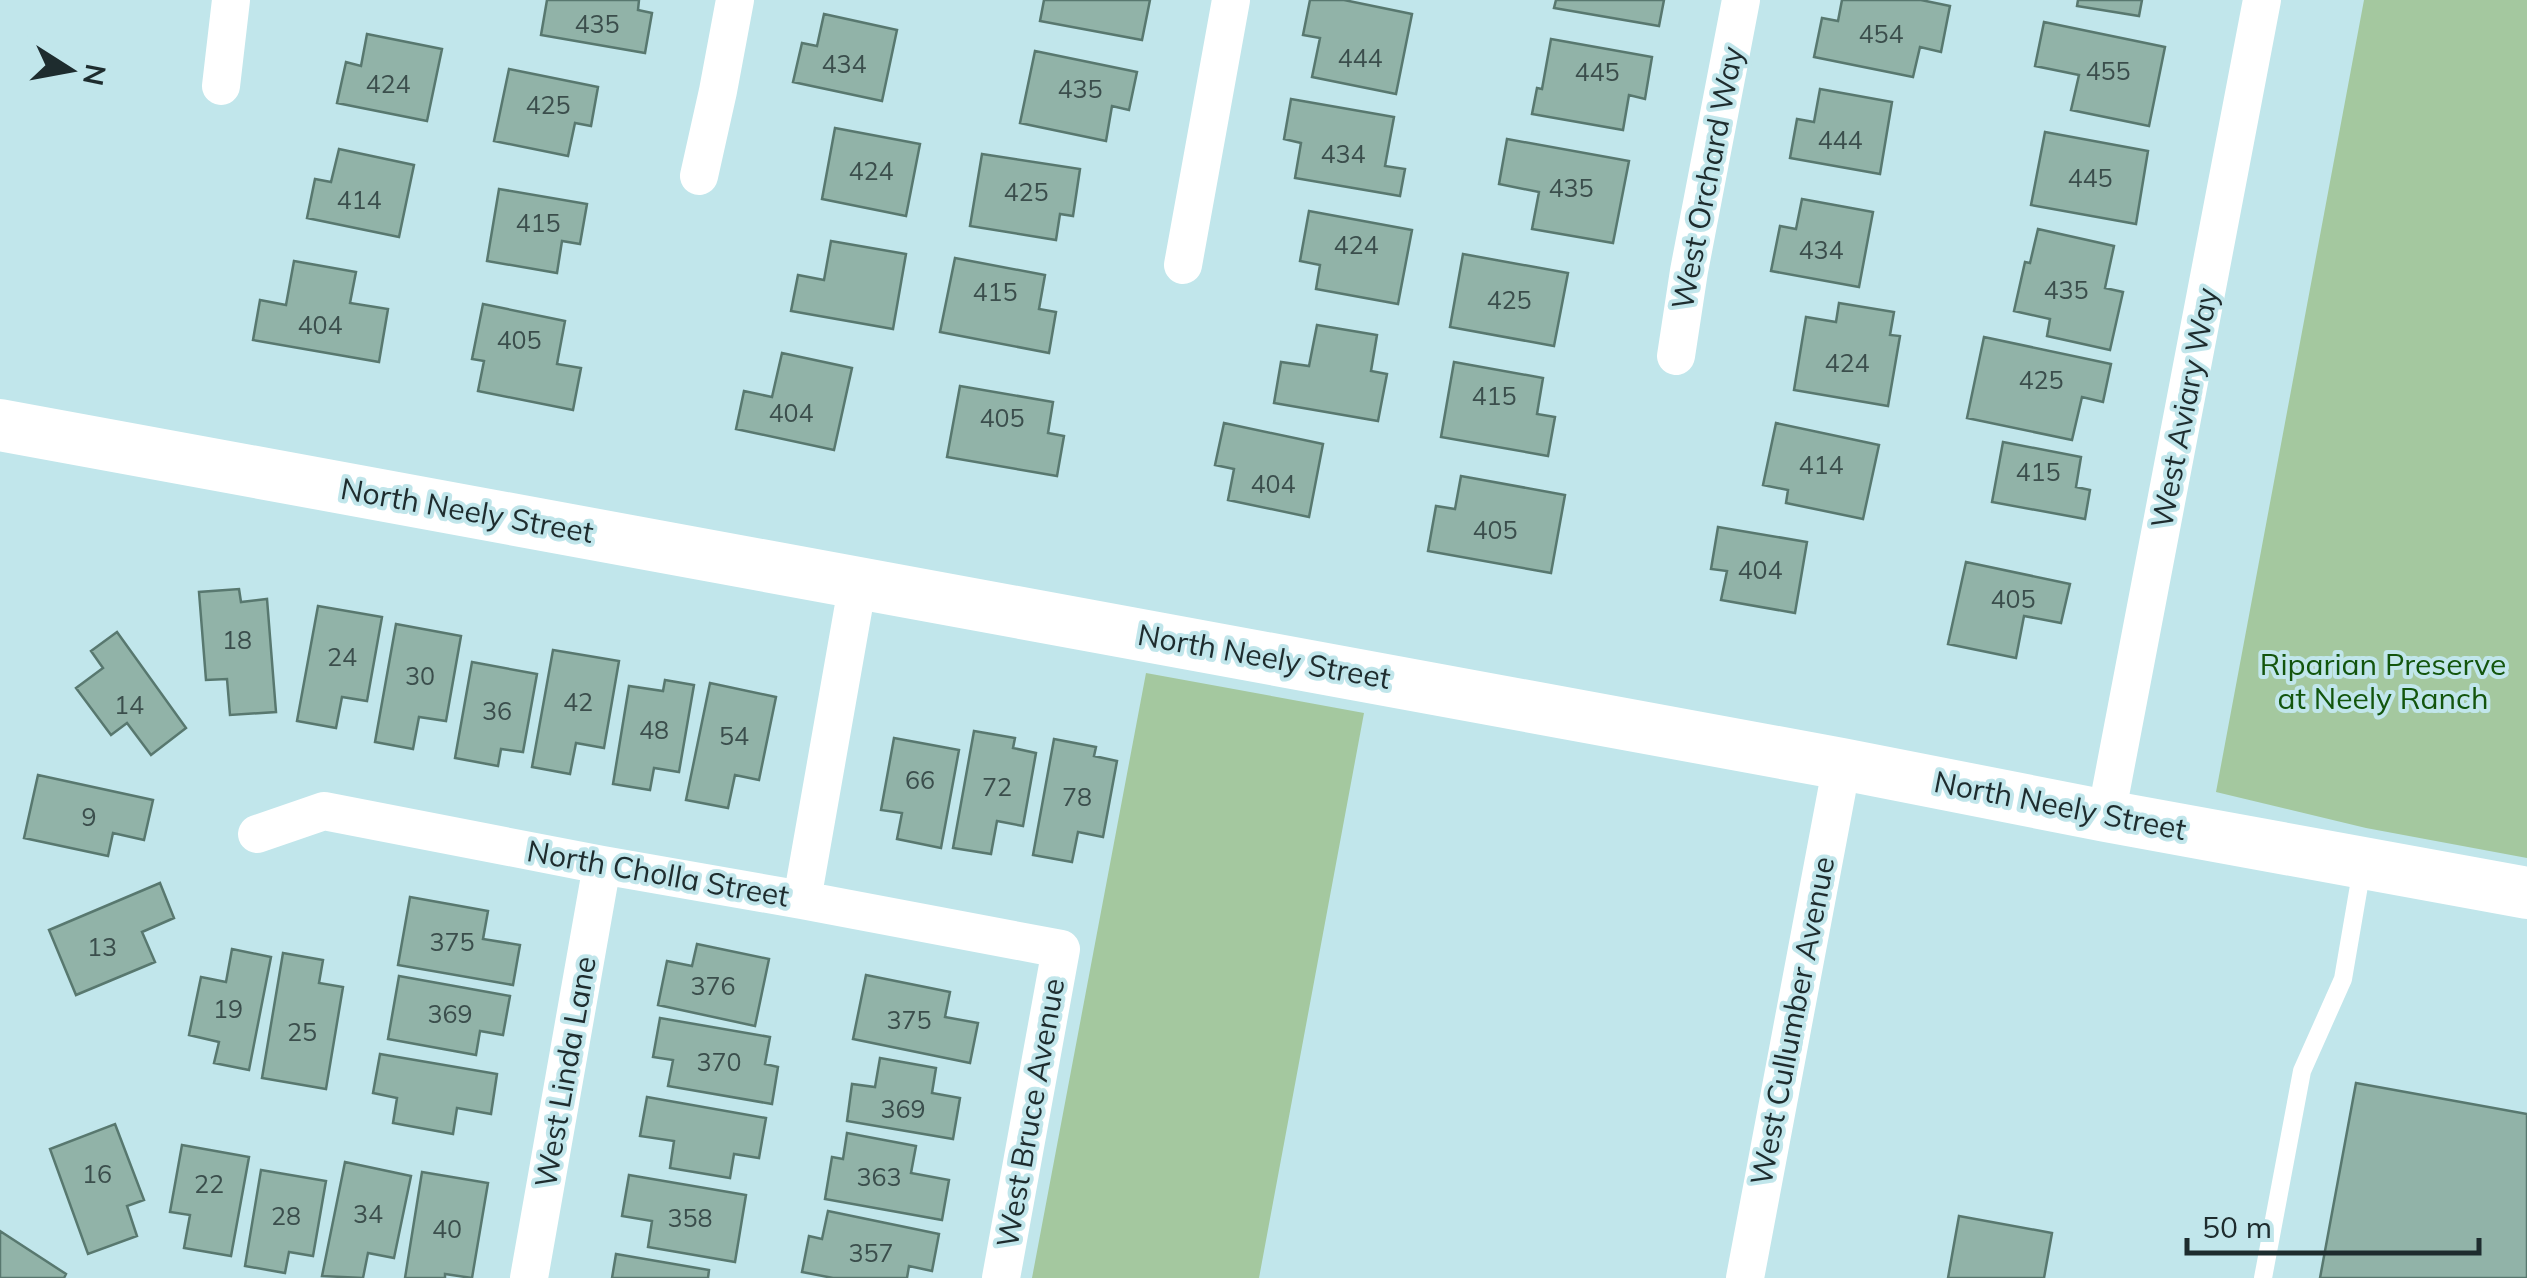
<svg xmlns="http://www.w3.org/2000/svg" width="2527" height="1278" viewBox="0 0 2527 1278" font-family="Mulish,sans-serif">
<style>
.green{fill:#a4c89f}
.building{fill:#91b3a8;stroke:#58786f;stroke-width:2.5}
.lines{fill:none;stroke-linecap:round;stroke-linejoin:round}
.lane{stroke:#fff;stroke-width:18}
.street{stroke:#fff;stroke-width:38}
.secondary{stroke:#fff;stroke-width:52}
.labels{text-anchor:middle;stroke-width:8;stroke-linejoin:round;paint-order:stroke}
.number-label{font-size:25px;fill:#3b4e4c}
.street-label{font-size:30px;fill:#1e2c2e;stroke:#c1e6eb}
.park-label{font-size:30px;fill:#13550d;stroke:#c1e6eb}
</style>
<rect width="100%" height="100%" fill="#c1e6eb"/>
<path class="green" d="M2364,0H2527V858L2366,828L2216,792Z
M1146,673L1364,713L1259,1278H1032Z"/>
<path class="building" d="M547,0H639L638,10L652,13L645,53L541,35Z
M1044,0H1150L1142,40L1040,21Z
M1310,0H1344L1412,14L1396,94L1312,77L1320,38L1303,35Z
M1556,0H1664L1659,26L1554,8Z
M1842,0H1921L1950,6L1941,52L1920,47L1913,77L1814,57L1822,18L1838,21Z
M2078,0H2142L2139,16L2077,6Z
M824,14L897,30L882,101L793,82L802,43L817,46Z
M2044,22L2165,47L2149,126L2071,110L2079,75L2035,66Z
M367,34L442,49L427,121L337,103L346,62L361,66Z
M1551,39L1652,57L1645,99L1629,95L1623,130L1532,114L1537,88L1542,89Z
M1035,51L1137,72L1129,110L1112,106L1106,141L1020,123Z
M509,69L598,87L591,126L575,123L568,156L494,141Z
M1820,89L1892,102L1880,174L1790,158L1797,119L1814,122Z
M1291,99L1394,117L1385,166L1405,169L1400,196L1295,178L1301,143L1284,139Z
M835,128L920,144L906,216L822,199Z
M2045,132L2148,151L2136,224L2031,205Z
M1507,139L1629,161L1613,243L1532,229L1539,192L1499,184Z
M339,149L414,165L399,237L307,218L315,179L331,182Z
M982,154L1080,169L1073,216L1060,214L1056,240L970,226Z
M499,189L587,204L580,244L562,241L557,273L487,261Z
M1802,199L1873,212L1859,287L1771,271L1780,226L1796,229Z
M1309,211L1412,230L1398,304L1316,289L1320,265L1300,261Z
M2038,229L2114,246L2105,288L2123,292L2110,350L2047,336L2050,319L2014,311L2025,262L2030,263Z
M831,241L906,254L893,329L791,311L798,275L824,280Z
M1463,254L1568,273L1554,346L1450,327Z
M955,258L1045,275L1039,309L1056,312L1049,353L940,332Z
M294,261L356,272L350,303L388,309L379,362L253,340L260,300L286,305Z
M1839,303L1894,312L1890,335L1900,336L1888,406L1794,390L1806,317L1836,322Z
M483,304L565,321L557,364L581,368L573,410L478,391L484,361L472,359Z
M1317,325L1377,335L1371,371L1387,374L1378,421L1274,403L1281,362L1309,366Z
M1984,337L2111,364L2103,402L2082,397L2072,440L1967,418Z
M782,353L852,368L834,450L736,429L744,391L772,397Z
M1454,362L1543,378L1537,414L1555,417L1548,456L1441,437Z
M960,386L1053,402L1048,433L1064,436L1057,476L947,457Z
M1224,423L1323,444L1309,517L1228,500L1234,469L1215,465Z
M1776,423L1879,445L1863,519L1786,503L1788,490L1763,485Z
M2003,442L2081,457L2076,487L2090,490L2085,519L1992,502Z
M1461,476L1565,495L1551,573L1428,551L1436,506L1455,509Z
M1718,527L1807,542L1795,613L1721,600L1727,571L1711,569Z
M1966,562L2070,584L2061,623L2024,616L2016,658L1948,644Z
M239,589L241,602L267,599L276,712L230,715L227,679L206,680L199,592Z
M318,606L382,617L367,701L342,697L336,728L297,721Z
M396,624L461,636L446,721L419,717L413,749L375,742Z
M117,632L186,728L151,755L127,723L111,735L76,688L103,668L91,651Z
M553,650L619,661L604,748L576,743L570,774L532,767Z
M472,662L537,674L523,752L501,749L498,766L455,758Z
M665,680L694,685L679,772L654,768L650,790L613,784L629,686L663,691Z
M710,683L776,697L759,780L735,775L728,808L686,800Z
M974,731L1015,738L1013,748L1036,753L1023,826L997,821L991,854L953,848Z
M894,738L959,750L941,848L897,839L902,813L881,810Z
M1054,739L1096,747L1094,756L1117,761L1103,837L1078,832L1072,862L1033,855Z
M38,775L153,800L144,840L113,833L108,856L24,838Z
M160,883L174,918L142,932L155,962L76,995L49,930Z
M410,897L488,911L483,939L520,945L513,985L398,965Z
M697,944L769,959L755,1026L658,1005L667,961L692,966Z
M232,949L271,957L249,1070L214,1063L219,1042L189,1035L201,977L226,982Z
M283,953L323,960L319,983L343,987L326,1089L262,1078Z
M866,975L950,992L945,1017L978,1023L970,1063L853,1039Z
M399,976L510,996L503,1035L480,1031L476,1055L388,1039Z
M660,1018L770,1037L765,1064L778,1067L772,1104L668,1086L673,1060L653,1057Z
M380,1054L497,1074L491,1114L457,1108L453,1134L393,1123L397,1098L373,1093Z
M880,1058L936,1068L932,1093L960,1098L953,1139L847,1121L852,1084L875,1087Z
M2356,1083L2527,1114V1278H2320Z
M647,1097L766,1118L759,1158L734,1154L730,1178L670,1168L674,1141L640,1136Z
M115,1124L144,1200L127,1206L137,1236L88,1254L50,1149Z
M847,1133L916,1146L911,1173L949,1180L942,1220L825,1199L832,1157L843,1159Z
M182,1145L249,1157L231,1256L184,1248L190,1215L170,1212Z
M345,1162L411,1176L394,1258L368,1253L363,1278L322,1276Z
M261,1170L326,1181L313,1256L289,1252L285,1273L245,1266Z
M422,1172L488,1183L472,1278L445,1274V1278H405Z
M629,1175L746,1195L735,1262L648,1247L652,1221L622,1216Z
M828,1211L939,1234L932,1271L909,1266L907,1278H833L802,1272L809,1236L822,1239Z
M1959,1216L2052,1233L2044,1278H1948Z
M0,1231L66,1274L64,1278H0Z
M616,1254L709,1270L708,1278H612Z"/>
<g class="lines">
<path class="lane" d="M2263,1278L2302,1071L2343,979L2362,868"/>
<path class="street" d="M221,86L231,0
M699,176L718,91L735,0
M1183,265L1231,0
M1676,356L1689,271L1741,0
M2106,816L2262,0
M257,834L324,811L602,865L802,900L1061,949L1001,1278
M802,900L858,582
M529,1278L602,865
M1745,1278L1842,764"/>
<path class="secondary" d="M0,425L1842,764L2106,816L2527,893"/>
</g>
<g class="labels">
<g class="number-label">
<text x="597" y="33">435</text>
<text x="1881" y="43">454</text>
<text x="1360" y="67">444</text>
<text x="844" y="73">434</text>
<text x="2108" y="80">455</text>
<text x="1597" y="81">445</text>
<text x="388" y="93">424</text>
<text x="1080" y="98">435</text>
<text x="548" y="114">425</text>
<text x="1840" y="149">444</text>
<text x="1343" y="163">434</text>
<text x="871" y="180">424</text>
<text x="2090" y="187">445</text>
<text x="1571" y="197">435</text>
<text x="1026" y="201">425</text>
<text x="359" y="209">414</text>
<text x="538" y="232">415</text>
<text x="1356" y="254">424</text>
<text x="1821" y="259">434</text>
<text x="2066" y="299">435</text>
<text x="995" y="301">415</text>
<text x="1509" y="309">425</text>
<text x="320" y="334">404</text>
<text x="519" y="349">405</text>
<text x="1847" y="372">424</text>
<text x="2041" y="389">425</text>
<text x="1494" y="405">415</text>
<text x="791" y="422">404</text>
<text x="1002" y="427">405</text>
<text x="1821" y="474">414</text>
<text x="2038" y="481">415</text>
<text x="1273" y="493">404</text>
<text x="1495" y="539">405</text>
<text x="1760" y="579">404</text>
<text x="2013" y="608">405</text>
<text x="237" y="649">18</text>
<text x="342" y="666">24</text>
<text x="420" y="685">30</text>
<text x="578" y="711">42</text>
<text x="129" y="714">14</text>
<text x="497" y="720">36</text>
<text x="654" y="739">48</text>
<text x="734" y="745">54</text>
<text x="920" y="789">66</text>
<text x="997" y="796">72</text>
<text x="1077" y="806">78</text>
<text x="89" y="826">9</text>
<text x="452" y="951">375</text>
<text x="102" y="956">13</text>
<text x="713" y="995">376</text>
<text x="228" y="1018">19</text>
<text x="450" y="1023">369</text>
<text x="909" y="1029">375</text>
<text x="302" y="1041">25</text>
<text x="719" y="1071">370</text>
<text x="903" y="1118">369</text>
<text x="97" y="1183">16</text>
<text x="879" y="1186">363</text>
<text x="209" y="1193">22</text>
<text x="368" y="1223">34</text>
<text x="286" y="1225">28</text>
<text x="690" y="1227">358</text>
<text x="447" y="1238">40</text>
<text x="871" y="1262">357</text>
</g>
<g class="street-label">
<text transform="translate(1708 178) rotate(-79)" y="10">West Orchard Way</text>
<text transform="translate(2185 408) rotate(-79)" y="10">West Aviary Way</text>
<text transform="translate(467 511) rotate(10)" y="10">North Neely Street</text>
<text transform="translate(1264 657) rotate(10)" y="10">North Neely Street</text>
<text transform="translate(2060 806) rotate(11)" y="10">North Neely Street</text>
<text transform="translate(658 874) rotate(10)" y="10">North Cholla Street</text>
<text transform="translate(1793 1021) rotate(-79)" y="10">West Cullumber Avenue</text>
<text transform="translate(566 1072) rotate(-80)" y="10">West Linda Lane</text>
<text transform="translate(1031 1113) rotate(-80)" y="10">West Bruce Avenue</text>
</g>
<g class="park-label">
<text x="2383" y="675">Riparian Preserve<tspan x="2383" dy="34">at Neely Ranch</tspan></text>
</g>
</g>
<g transform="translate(70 70) rotate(101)" stroke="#c1e6eb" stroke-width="8" paint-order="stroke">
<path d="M0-8L18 38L0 25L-18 38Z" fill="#1e2c2e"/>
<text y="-15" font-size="28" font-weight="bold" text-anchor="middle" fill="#1e2c2e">N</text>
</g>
<path d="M2187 1238v15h292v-15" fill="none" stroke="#1e2c2e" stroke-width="5"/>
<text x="2202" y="1238" font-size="30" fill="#1e2c2e" stroke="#c1e6eb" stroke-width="8" paint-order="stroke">50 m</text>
</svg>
